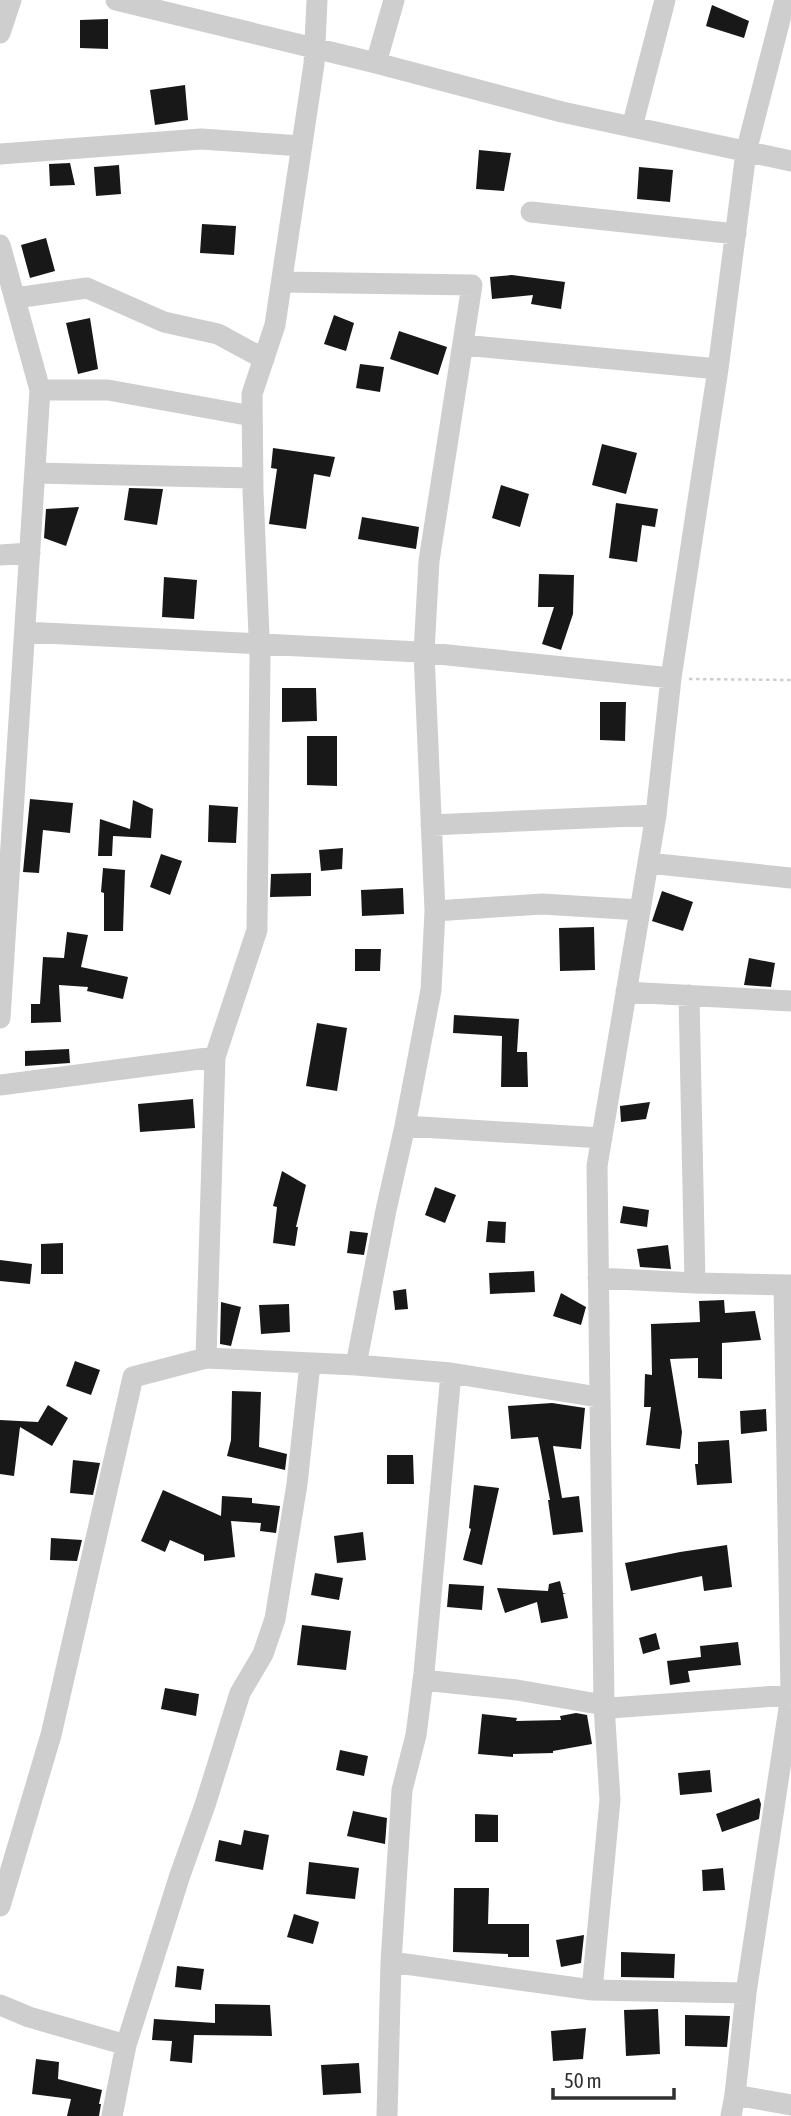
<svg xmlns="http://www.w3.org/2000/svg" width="791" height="2116" viewBox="0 0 791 2116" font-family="'Asap Condensed',sans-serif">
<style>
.building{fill:#181818}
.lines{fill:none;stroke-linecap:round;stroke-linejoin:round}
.path{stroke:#cecece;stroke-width:2.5;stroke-dasharray:3.5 3.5;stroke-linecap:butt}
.minor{stroke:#cecece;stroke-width:21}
</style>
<rect width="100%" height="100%" fill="#fff"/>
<path class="building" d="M712,5L749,21L744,38L706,26Z
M108,19V49L80,48V20Z
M185,85L188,120L155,125L150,90Z
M479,150L511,153L504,191L476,189Z
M70,163L75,185L50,186L49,164Z
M119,165L121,194L96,196L94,167Z
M639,167L673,170L670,202L637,199Z
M202,224L236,226L234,255L200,253Z
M46,238L55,271L30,278L21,245Z
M512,275L565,282L561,309L531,304L533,295L492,299L490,277Z
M334,315L354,323L346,351L324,344Z
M90,318L98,369L78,374L66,323Z
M399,331L447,347L438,375L390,359Z
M360,364L384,367L380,392L356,388Z
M602,444L637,453L626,494L592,485Z
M273,448L335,457L330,477L314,474L306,529L269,524L277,469L271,468Z
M501,485L529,494L520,527L492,518Z
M129,488L163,489L157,525L124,520Z
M616,503L658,509L655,527L642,525L637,562L609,558Z
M79,507L66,546L44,538L46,509Z
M362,517L419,527L416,549L358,539Z
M539,574L574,575L573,614L561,650L542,644L554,607H538Z
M164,577L197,580L194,619L162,617Z
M282,688H316L317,721L282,722Z
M600,702H626L625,741L600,740Z
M307,736H337V786L307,785Z
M30,799L73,803L70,833L43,830L39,873L23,872Z
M133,800L153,809L151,838L113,836L112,856H98L100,819L130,829Z
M209,805L238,807L236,843L208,842Z
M343,848L342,869L321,871L319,850Z
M161,854L182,861L170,895L150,887Z
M103,868L125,870L123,931H104V893L101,892Z
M311,873V896L270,897L271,874Z
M403,888L404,914L362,916L361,890Z
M662,891L693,902L683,931L652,921Z
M594,927L595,970L560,971L559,928Z
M67,932L88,935L81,967L128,977L123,999L87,991L88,987L59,985L61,1022L31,1023V1004H40L43,957L64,958Z
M355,949H381L380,971H355Z
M749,958L775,963L771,987L744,985Z
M454,1015L519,1019L517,1052H527L528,1087H501L502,1036L453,1033Z
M317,1023L347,1028L337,1091L306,1086Z
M69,1049L70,1063L25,1066V1051Z
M193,1099L195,1128L140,1132L138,1104Z
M650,1102L646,1119L621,1122L620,1106Z
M282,1171L306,1185L296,1227H298L295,1246L273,1243L277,1207L273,1206Z
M435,1187L456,1195L445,1223L425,1215Z
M623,1206L649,1210L647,1227L620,1223Z
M488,1221L506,1222L505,1243L486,1242Z
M350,1231L368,1233L364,1255L347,1253Z
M63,1243V1274H41V1244Z
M668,1245L671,1269L640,1267L637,1249Z
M0,1260L32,1264L30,1284L0,1281Z
M534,1271L535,1292L490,1294L489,1273Z
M406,1289L408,1309L395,1310L393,1291Z
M561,1293L586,1307L581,1325L553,1316Z
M724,1300L725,1313L755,1311L761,1340L722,1343V1379L698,1378V1358L670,1359L682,1432L680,1449L646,1445L651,1407H644L645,1374L652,1375L651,1324L700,1322L699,1301Z
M221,1302L241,1307L231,1346L220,1344Z
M289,1304L290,1332L261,1334L259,1305Z
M75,1361L100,1370L91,1395L66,1386Z
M232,1391L261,1392L259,1447L287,1454L285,1470L227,1456L231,1440Z
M552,1403L585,1408L581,1449L553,1446L562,1498L579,1496L583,1532L553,1535L548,1500H550L538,1437L511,1439L508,1406Z
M48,1405L68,1418L52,1446L20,1427L14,1476L0,1474V1420L38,1422Z
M766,1409L767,1431L741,1434L740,1411Z
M729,1440L732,1483L697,1485L695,1464H698V1442Z
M387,1455H413L414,1484H387Z
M73,1460L100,1463L93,1495L70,1493Z
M474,1485L499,1488L482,1565L463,1560L471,1529L469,1528Z
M163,1490L221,1516L222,1496L252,1498V1503L280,1506L276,1533L260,1531L261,1523L231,1521L235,1557L204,1561V1555L170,1540L165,1552L141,1541Z
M363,1532L366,1560L337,1563L334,1536Z
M51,1538L82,1540L77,1561L50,1560Z
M727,1545L732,1587L704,1591L702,1576L631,1591L625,1563L680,1552Z
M315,1573L343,1578L339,1600L311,1595Z
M560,1581L563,1593H566L563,1594L568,1618L541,1623L537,1602L505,1613L497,1588L548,1591L549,1584Z
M449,1584L484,1586L482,1610L447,1607Z
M302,1625L351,1631L346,1670L297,1665Z
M656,1633L660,1649L643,1654L639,1638Z
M738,1642L741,1665L688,1671L690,1682L670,1685L667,1661L701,1657L700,1646Z
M165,1688L199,1694L196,1716L161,1709Z
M576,1713L587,1715L592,1744L553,1751V1753L513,1754V1757L478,1754L482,1714L517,1718L516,1721L561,1720L560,1716Z
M340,1750L368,1756L364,1776L336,1770Z
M710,1770L712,1792L680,1795L678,1773Z
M759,1798L761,1804L759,1819L722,1832L716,1814Z
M353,1811L387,1818L385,1844L347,1836Z
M475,1814L498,1815V1842H475Z
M244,1830L269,1835L263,1870L215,1861L219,1840L241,1845Z
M309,1862L359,1868L355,1899L306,1894Z
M723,1868L725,1890L703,1891L702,1870Z
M454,1888H489L488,1924H529V1957H508V1954L453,1952Z
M294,1914L319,1922L313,1944L287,1937Z
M584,1935L581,1963L561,1967L556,1940Z
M621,1952L675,1954L674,1978L621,1977Z
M177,1966L204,1969L201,1990L175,1987Z
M215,2004L270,2005L272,2036L194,2035L192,2063L170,2061L172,2041L152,2040L154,2019L215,2023Z
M658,2009L660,2054L626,2056L624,2010Z
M685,2015L730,2016L727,2047L685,2046Z
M586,2028L583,2059L553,2061L551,2031Z
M36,2059L59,2062L58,2079L102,2090L99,2104H101L99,2116H67L71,2099L32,2094Z
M359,2063L361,2093L323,2095L321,2065Z"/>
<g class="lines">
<path class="path" d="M689,679L791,680"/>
<path class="minor" d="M116,0L376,63L562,112L791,161
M317,0L314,64L275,325L252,394L253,491L260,659L257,930L215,1057L206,1358L356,1365L451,1373L598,1397
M0,33L11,0
M376,63L394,0
M632,127L665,0
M0,154L201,139L302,146
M531,212L736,234
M0,245L40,390L0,1018
M282,282L472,285L429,561L424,652L435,911L431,990L405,1126L386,1210L356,1365
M15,298L87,288L164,322L218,334L264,359
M463,345L718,369
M40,390H108L252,416
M35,473L252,478
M0,555L30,553
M25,632L419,652L671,678
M431,825L656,815
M648,863L791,878
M435,911L542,904L640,910
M626,992L791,1001
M689,995L695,1283
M0,1085L215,1057
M405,1126L602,1138
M598,1278L695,1283L791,1285
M423,1680L517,1690L604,1705L610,1708L791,1695
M0,1906L51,1735L133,1377L206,1358
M391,1962L592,1990L746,1993
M592,1990L610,1800L604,1705L597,1166L656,815L671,678L718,369L746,152L785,0
M0,2005L29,2017L126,2045
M735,2095L791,2105
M112,2116L126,2045L180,1875L205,1805L240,1693L263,1654L275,1619L297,1484L310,1364
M387,2116L391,1962L402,1790L416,1735L424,1673L451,1373
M731,2116L735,2095L746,1993L791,1695L784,1285"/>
</g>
<path d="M553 2088v10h121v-10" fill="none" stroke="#313131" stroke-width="3.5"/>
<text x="564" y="2088" font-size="21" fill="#313131" stroke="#ffffff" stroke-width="5" paint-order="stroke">50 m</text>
</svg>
